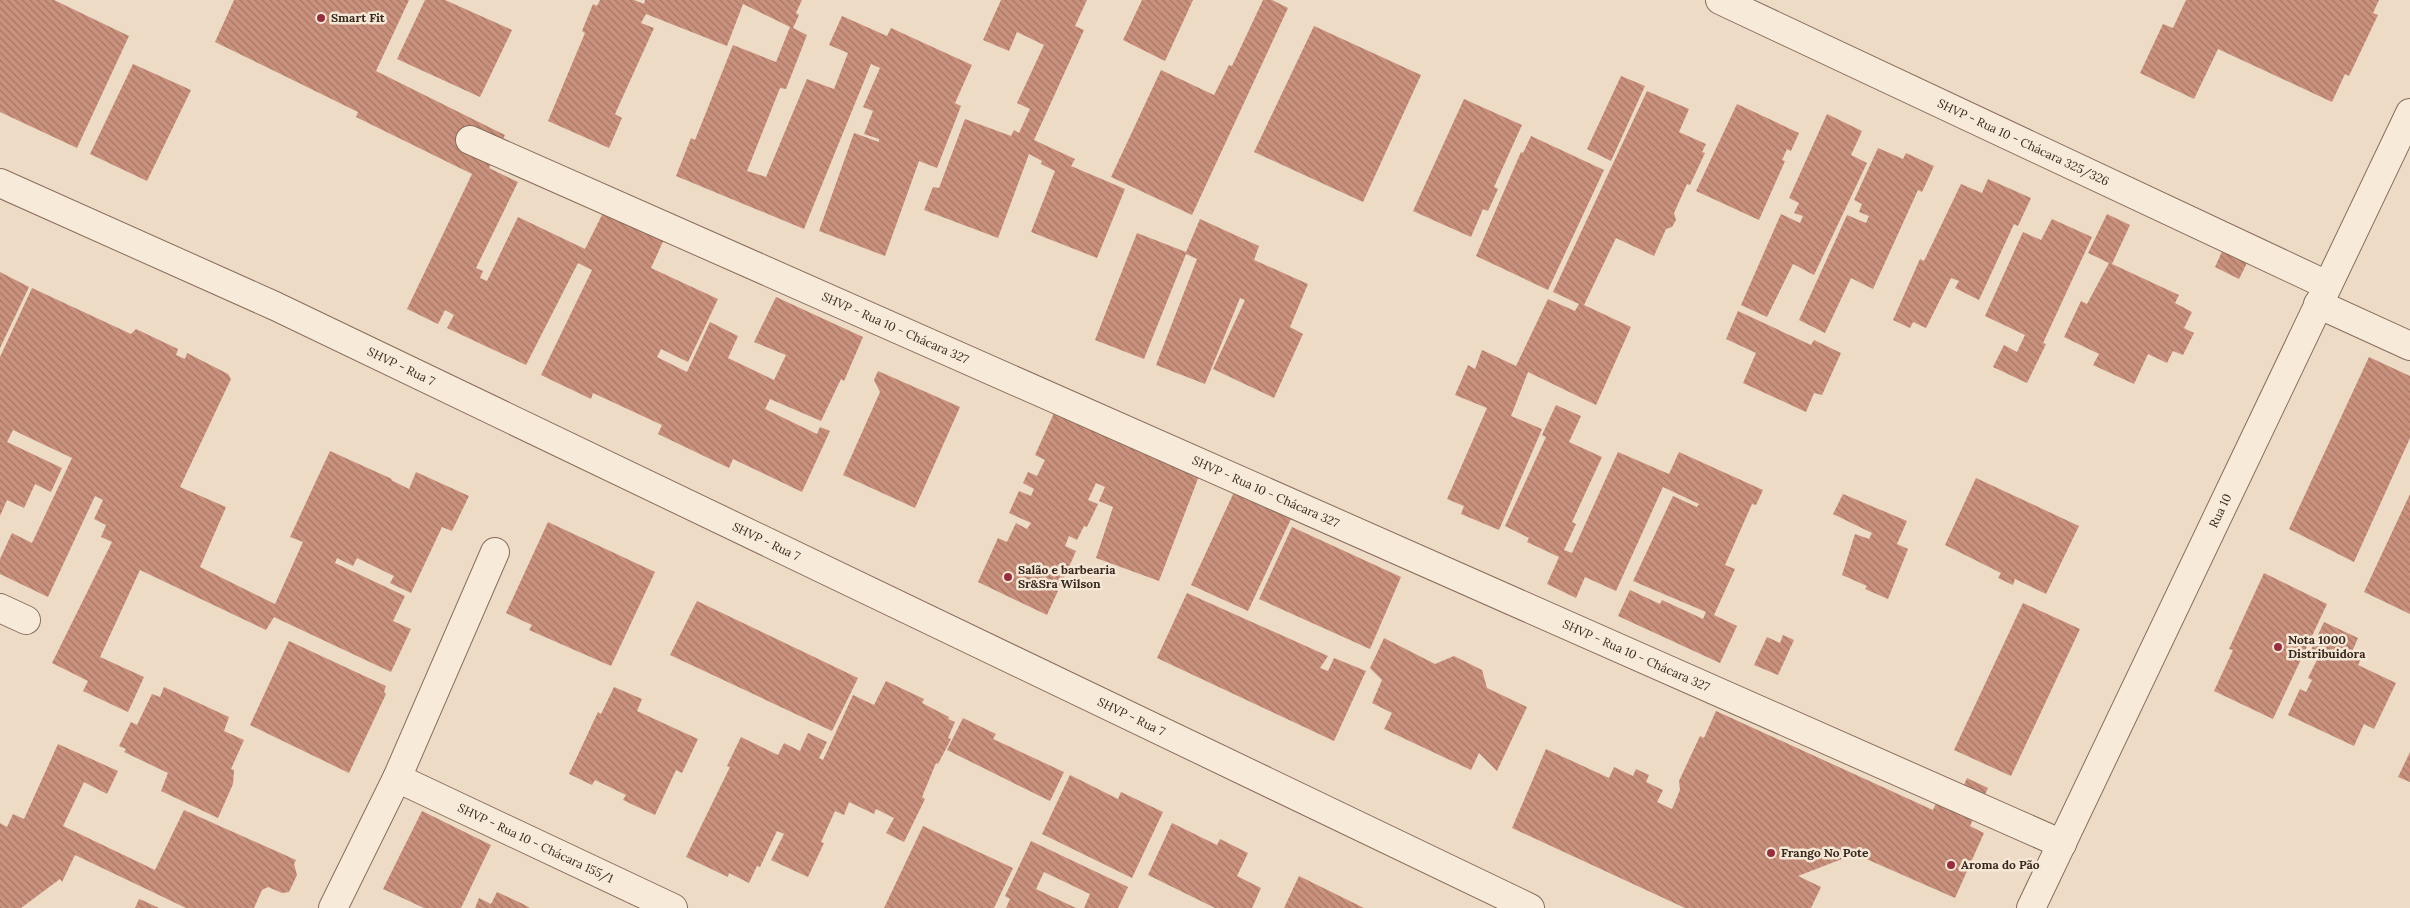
<svg xmlns="http://www.w3.org/2000/svg" width="2410" height="908" viewBox="0 0 2410 908" font-family="Lora,serif">
<style>
.building{fill:url(#building-back-hatch)}
.lines{fill:none;stroke-linecap:round;stroke-linejoin:round}
.minor-casing{stroke:#886d5c;stroke-width:30}
.minor{stroke:#f8ead9;stroke-width:28}
.poi-dot{fill:#952e3e;stroke:#f5e7d5;stroke-width:2}
.labels{text-anchor:middle;stroke-width:5;stroke-linejoin:round;paint-order:stroke}
.poi-label{font-size:12px;font-weight:bold;fill:#38281f;stroke:#f5e7d5;text-anchor:start}
.street-label{font-size:12px;fill:#38281f;stroke:#f5e7d5}
</style>
<defs>
<pattern id="building-back-hatch" width="6" height="6" patternUnits="userSpaceOnUse" patternTransform="scale(1.25)"><rect width="6" height="6" fill="#ca917d"/><path d="M-1 5l2 2M0 0l6 6M5-1l2 2" fill="none" stroke="#a57666"/></pattern>
</defs>
<rect width="100%" height="100%" fill="#eddbc6"/>
<path class="building" d="M0,0H54L129,36L77,148L0,112Z
M234,0H409L376,71L505,135L489,168L518,182L476,268L483,271L480,278L487,281L518,217L585,249L607,205L667,233L651,268L718,299L688,362L661,349L657,357L687,372L710,322L738,336L728,358L774,380L786,355L754,342L776,297L863,337L844,381L841,379L821,421L770,399L765,409L817,434L820,427L830,431L802,492L733,459L729,468L658,434L662,425L593,393L591,399L541,375L592,270L578,263L526,365L447,328L454,315L445,310L438,324L407,309L472,174L356,117L358,112L215,42Z
M425,0H445L512,30L480,97L397,59Z
M600,0H634L644,4L645,0H802L796,13L799,15L793,28L807,35L786,89L780,88L747,171L766,177L807,79L834,89L848,53L829,45L842,16L887,36L891,28L972,65L955,103L961,106L937,168L919,161L885,256L819,231L854,133L879,142V139L864,134L873,111L863,107L880,68L871,64L804,229L676,176L691,138L695,140L733,45L776,62L790,27L743,4L727,46L646,14L641,23L654,28L615,114L622,118L609,148L548,121L585,33L582,31L593,4L597,6Z
M1001,0H1087L1075,26L1084,30L1034,140L1075,159L1071,166L1125,189L1097,258L1031,232L1055,171L1041,164L1042,161L1029,154L998,238L924,210L933,187L939,188L965,119L1011,136L1014,130L1019,133L1030,109L1017,103L1044,45L1017,32L1009,51L983,40Z
M1142,0H1193L1165,61L1123,40Z
M1263,0H1272L1288,8L1192,215L1111,177L1161,70L1214,95L1229,65L1232,66Z
M2186,0H2379L2373,13L2378,15L2349,76L2345,74L2332,102L2218,49L2194,99L2140,73L2163,24L2173,28Z
M1314,26L1421,75L1363,202L1254,152Z
M133,64L191,90L147,181L90,154Z
M1621,76L1645,86L1611,161L1587,149Z
M1647,91L1689,109L1679,132L1706,144L1702,152L1705,153L1690,185L1687,184L1674,213L1676,220L1672,227L1666,229L1654,256L1616,238L1584,305L1631,327L1596,405L1528,372L1511,416L1542,429L1499,530L1461,514L1464,506L1447,499L1487,408L1455,395L1468,365L1475,369L1482,350L1516,366L1548,299L1575,311L1579,304L1553,292Z
M1464,99L1522,125L1494,187L1498,189L1488,211L1483,209L1471,237L1413,211Z
M1737,104L1799,133L1791,151L1787,149L1782,160L1785,161L1759,220L1696,191Z
M1827,114L1862,131L1851,155L1867,163L1814,275L1793,264L1767,317L1741,305L1781,214L1800,223L1803,216L1794,213L1799,203L1789,198Z
M1531,136L1604,170L1548,290L1476,256L1521,152L1523,153Z
M1878,148L1903,159L1906,153L1934,166L1922,192L1918,190L1873,289L1851,278L1825,333L1799,320L1847,215L1866,223L1869,216L1859,212L1862,204L1854,200Z
M1988,179L2031,198L2018,226L2014,224L1979,300L1955,288L1959,281L1951,278L1926,328L1913,322L1910,328L1893,320L1920,259L1924,261L1961,184L1982,193Z
M2107,214L2130,225L2112,264L2179,295L2175,303L2192,312L2184,328L2194,333L2183,355L2173,351L2167,363L2148,354L2134,384L2093,365L2099,354L2064,337L2081,301L2087,304L2109,263L2088,253Z
M1200,219L1259,246L1254,260L1308,284L1290,327L1303,334L1274,398L1213,369L1245,300L1240,298L1205,384L1156,365L1197,259L1186,254L1144,359L1095,340L1137,233L1186,252Z
M2052,219L2092,237L2043,343L2046,344L2027,383L1993,367L2004,345L2017,352L2025,335L1985,316L2023,232L2041,240Z
M2225,245L2250,257L2239,279L2215,267Z
M0,272L29,287L0,348Z
M32,288L131,334L136,329L178,349L176,355L185,359L187,353L228,374L231,379L180,487L226,507L200,567L275,604L303,542L290,537L330,451L392,479L391,480L409,489L416,472L469,496L452,531L442,527L411,593L390,583L394,576L357,558L353,566L337,558L335,563L405,596L393,621L411,629L391,672L274,617L266,630L140,570L100,657L144,677L128,712L83,691L88,681L52,663L112,542L101,537L106,525L94,519L103,500L95,496L48,597L0,574V559L12,533L32,543L72,458L13,430L7,442L62,468L51,492L35,484L24,508L7,500L0,516V357Z
M1738,311L1811,345L1814,340L1841,353L1822,395L1814,393L1806,412L1743,383L1756,353L1726,339Z
M2369,357L2410,376V438L2354,562L2289,529Z
M878,371L960,407L915,508L843,475L880,392L874,380Z
M1556,405L1581,416L1569,442L1602,457L1572,522L1576,524L1564,550L1572,553L1618,452L1669,474L1679,452L1763,490L1756,505L1752,504L1725,565L1735,569L1714,615L1737,626L1720,663L1618,616L1630,590L1660,604L1662,600L1703,619L1706,612L1633,581L1673,496L1697,507L1699,504L1663,487L1616,591L1585,577L1576,598L1547,584L1559,557L1527,542L1529,538L1505,526L1546,437L1542,435Z
M1055,411L1199,476L1159,581L1096,558L1113,507L1099,501L1105,487L1096,483L1088,500L1098,504L1087,527L1084,526L1077,540L1069,536L1065,546L1076,551L1069,567L1060,563L1058,566L1067,571L1047,615L978,582L998,538L1007,542L1016,523L1027,529L1031,523L1009,513L1019,491L1031,496L1034,489L1023,483L1028,472L1037,476L1045,460L1035,455Z
M1976,478L2079,526L2046,594L2015,579L2013,585L1998,578L2001,573L1945,545Z
M1234,492L1291,519L1248,611L1191,585Z
M1843,494L1907,521L1897,544L1908,549L1888,599L1865,589L1867,586L1842,575L1855,534L1869,539L1872,533L1833,514Z
M2410,494V614L2364,592Z
M548,522L655,572L611,666L529,630L532,625L506,613Z
M1292,527L1401,577L1370,649L1259,599Z
M2264,573L2327,604L2273,719L2214,691L2233,650L2229,649Z
M1187,593L1328,656L1320,668L1328,671L1334,658L1366,671L1334,741L1157,658Z
M697,601L858,678L832,731L670,655Z
M2023,603L2080,629L2011,776L1954,750Z
M2324,622L2358,638L2352,652L2362,657L2358,665L2396,683L2374,729L2364,724L2354,746L2288,715L2300,689L2306,692L2312,680L2308,678L2319,656L2310,652Z
M1783,635L1794,640L1778,675L1754,665L1767,637L1780,643Z
M1384,638L1435,664L1454,656L1482,670L1487,688L1527,707L1497,771L1479,753L1471,770L1384,729L1392,713L1372,703L1382,680L1370,668Z
M289,641L386,686L384,692L386,694L349,773L250,725Z
M886,681L924,699L922,703L949,717L948,719L955,722L948,738L951,739L938,764L936,763L922,797L925,799L904,842L886,833L894,818L876,809L874,814L849,802L844,815L835,811L821,842L824,843L808,877L771,860L784,834L777,831L760,867L757,866L749,883L729,873L728,877L686,857L730,767L727,766L741,737L778,755L784,743L800,751L808,733L827,742L819,758L823,760L853,695L874,705Z
M164,687L229,717L224,731L244,740L231,769L234,770L233,784L218,818L161,791L168,773L124,752L126,749L119,746L131,722L137,725L152,694L160,697Z
M614,687L642,699L637,711L698,739L682,773L676,770L655,815L623,800L626,795L595,780L592,785L569,774L598,712L601,714Z
M1716,711L1933,810L1942,789L1959,796L1967,778L1988,788L1970,826L1984,833L1955,898L1855,854L1798,876L1821,887L1811,908H1685L1512,828L1546,749L1609,778L1614,767L1633,776L1636,769L1649,775L1646,782L1663,790L1657,802L1672,809L1680,790L1679,781L1700,736L1704,738Z
M963,718L996,734L993,739L1064,772L1050,801L947,750Z
M58,744L118,771L107,794L84,782L63,826L155,870L184,810L296,860L294,864L297,875L289,892L282,893L268,887L262,890L254,908H186L75,855L62,882L60,879L21,908H0V823L7,827L13,814L24,819Z
M2410,752V782L2398,777Z
M1070,775L1118,799L1121,792L1163,812L1132,878L1042,834Z
M422,811L491,845L461,908H424L383,889Z
M1172,823L1217,845L1220,839L1248,853L1237,876L1261,888L1252,908H1215L1148,875Z
M923,826L1013,868L994,908H884Z
M1031,841L1128,887L1118,908H1084L1090,894L1044,872L1036,889L1076,908H1006L1010,899L1005,896Z
M1299,876L1364,908H1284Z
M497,892L523,904L530,908H475L479,898L491,904Z
M139,899L144,901L159,908H135Z"/>
<g class="lines">
<g class="minor-casing">
<g id="minor">
<path id="s1" d="M1720,0L2327,285"/>
<path id="s2" d="M470,140L2062,844"/>
<path id="s3" d="M0,183L275,306L1530,908"/>
<path d="M2318,304L2410,346"/>
<path d="M0,608L26,620"/>
<path d="M397,778L495,552"/>
<path id="s4" d="M333,908L397,778L673,908"/>
<path id="s5" d="M2031,908L2410,113"/>
</g>
</g>
<use href="#minor" class="minor"/>
</g>
<g class="poi-dot">
<circle cx="321" cy="18" r="5"/>
<circle cx="1008" cy="577" r="5"/>
<circle cx="2278" cy="647" r="5"/>
<circle cx="1771" cy="853" r="5"/>
<circle cx="1951" cy="865" r="5"/>
</g>
<g class="labels">
<g class="poi-label">
<text x="331" y="22">Smart Fit</text>
<text x="1018" y="574">Salão e barbearia<tspan x="1018" dy="14">Sr&amp;Sra Wilson</tspan></text>
<text x="2288" y="644">Nota 1000<tspan x="2288" dy="14">Distribuidora</tspan></text>
<text x="1781" y="857">Frango No Pote</text>
<text x="1961" y="869">Aroma do Pão</text>
</g>
<g class="street-label">
<text dy="4" stroke="none"><textPath href="#s1" startOffset="335">SHVP - Rua 10 - Chácara 325/326</textPath></text>
<text dy="4" stroke="none"><textPath href="#s2" startOffset="465">SHVP - Rua 10 - Chácara 327</textPath></text>
<text dy="4" stroke="none"><textPath href="#s3" startOffset="441">SHVP - Rua 7</textPath></text>
<text dy="4" stroke="none"><textPath href="#s2" startOffset="870">SHVP - Rua 10 - Chácara 327</textPath></text>
<text dy="4" stroke="none"><textPath href="#s5" startOffset="440">Rua 10</textPath></text>
<text dy="4" stroke="none"><textPath href="#s3" startOffset="846">SHVP - Rua 7</textPath></text>
<text dy="4" stroke="none"><textPath href="#s2" startOffset="1275">SHVP - Rua 10 - Chácara 327</textPath></text>
<text dy="4" stroke="none"><textPath href="#s3" startOffset="1251">SHVP - Rua 7</textPath></text>
<text dy="4" stroke="none"><textPath href="#s4" startOffset="298">SHVP - Rua 10 - Chácara 155/1</textPath></text>
</g>
</g>
</svg>
